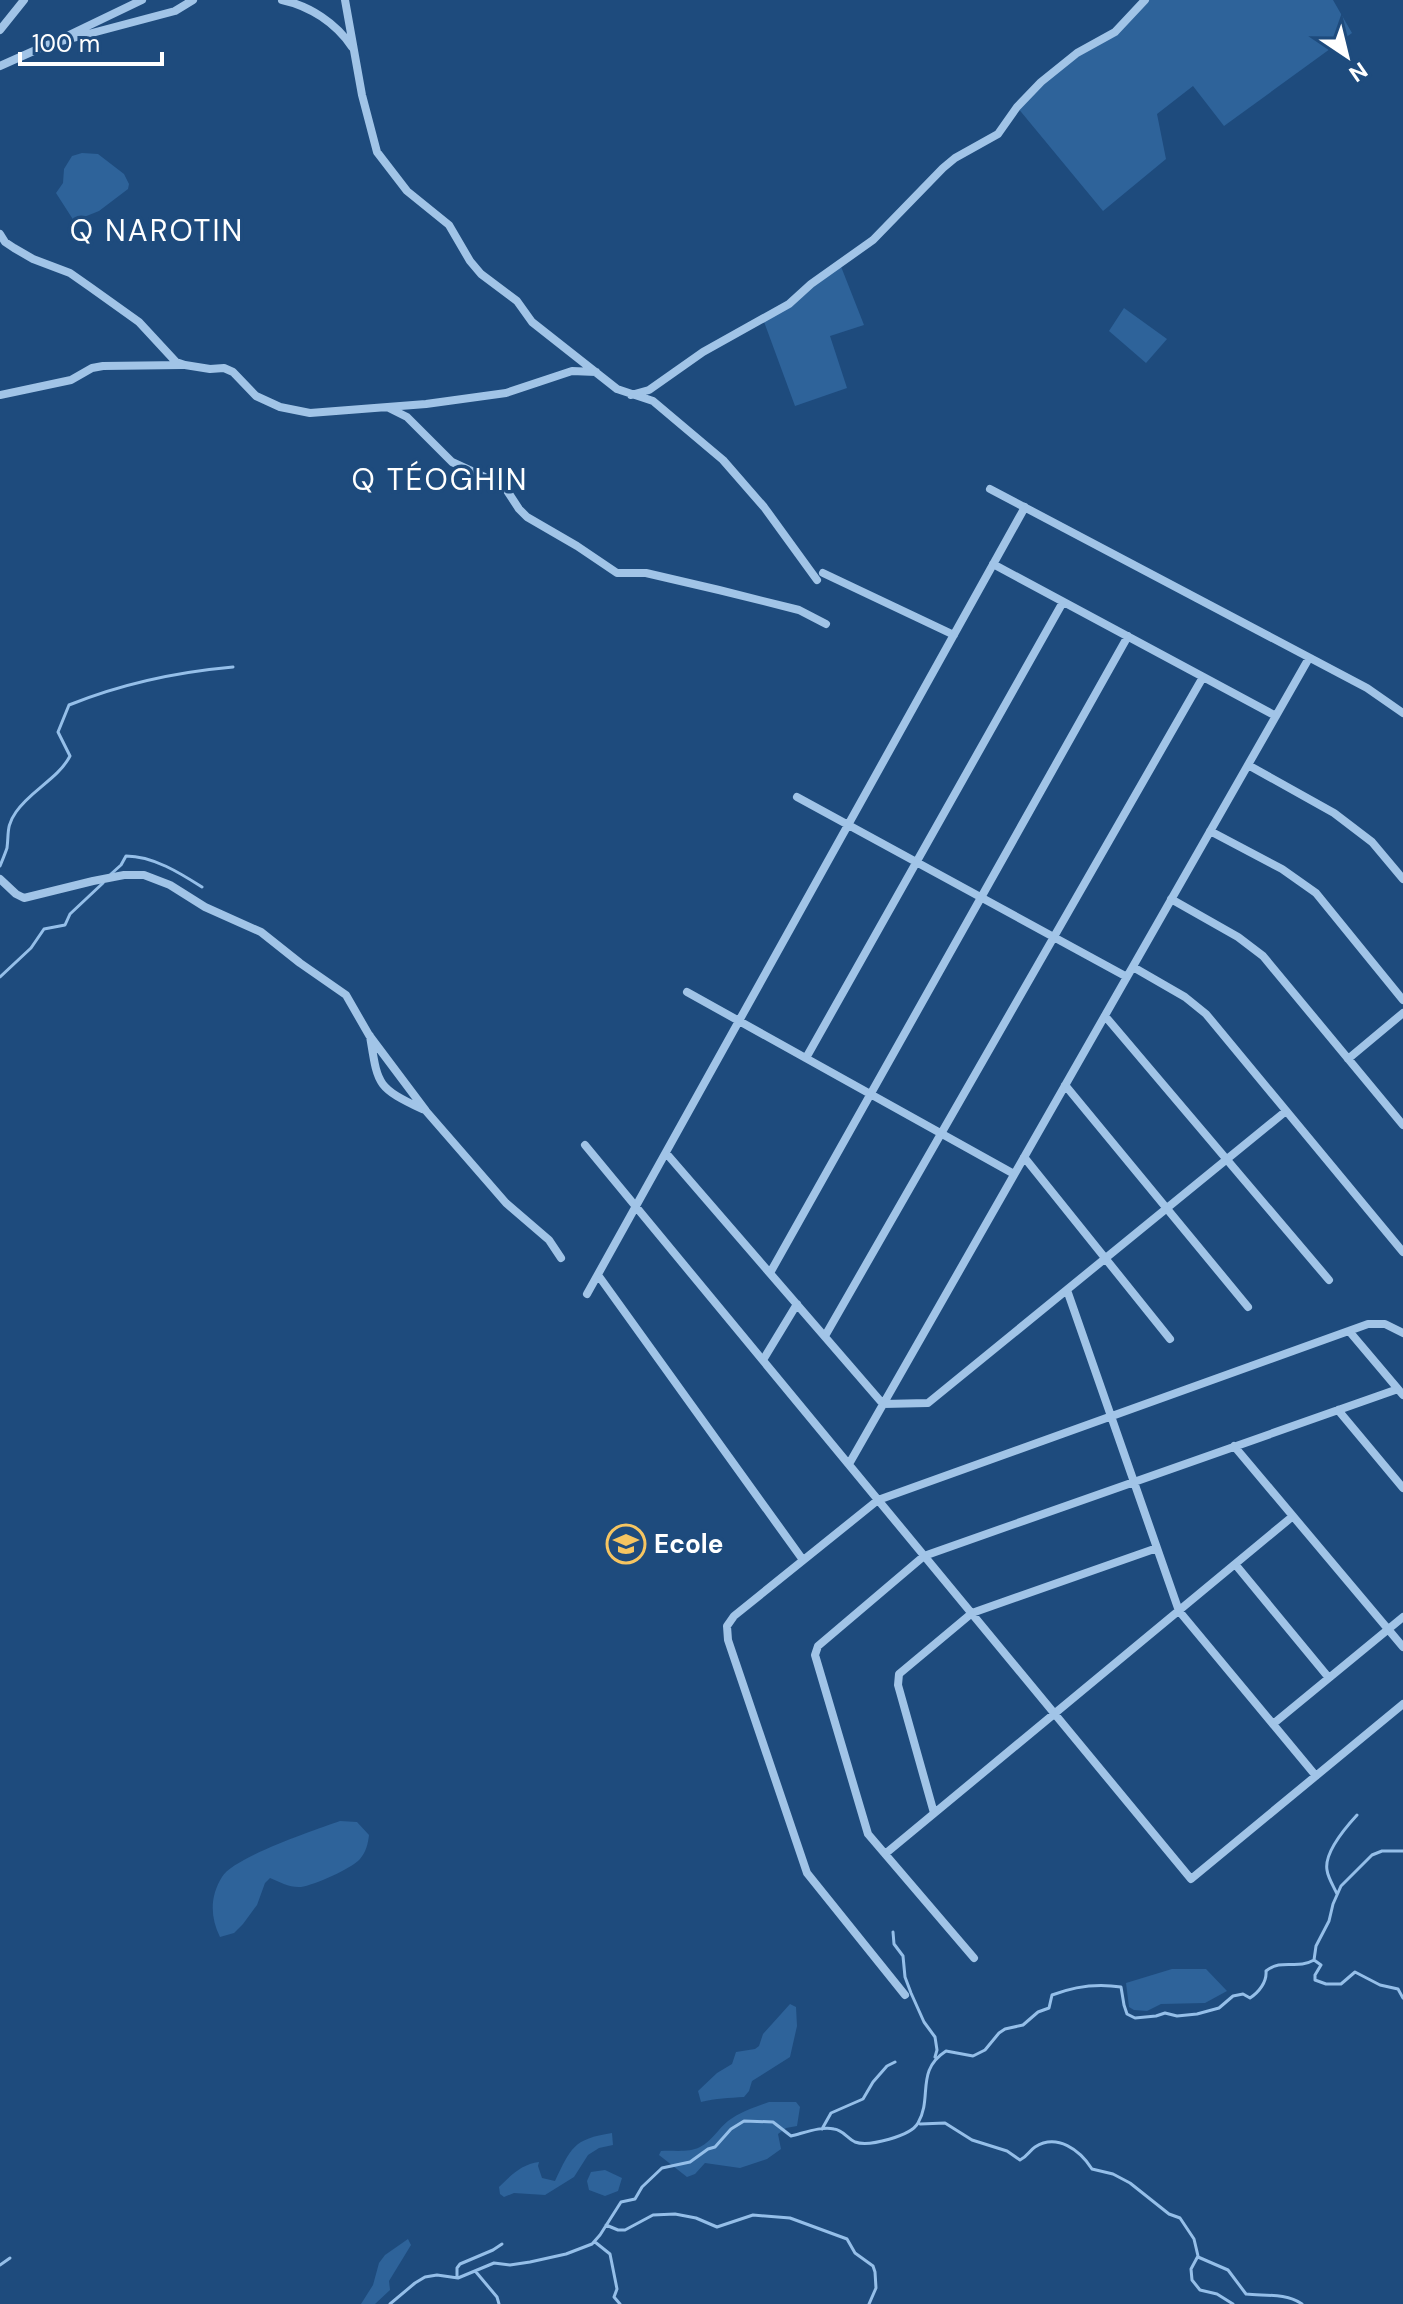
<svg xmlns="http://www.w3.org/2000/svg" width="1403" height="2304" viewBox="0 0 1403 2304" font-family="'DM Sans',sans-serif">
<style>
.green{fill:#2e639a}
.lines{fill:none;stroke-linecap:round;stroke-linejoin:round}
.stream{stroke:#95bfe9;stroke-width:3}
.minor{stroke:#a1c4e7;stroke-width:8}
.labels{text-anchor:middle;stroke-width:7;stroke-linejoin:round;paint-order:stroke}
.poi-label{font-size:26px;font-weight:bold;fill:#fff;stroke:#1e4b7d;text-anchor:start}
.quarter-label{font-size:30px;letter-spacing:2px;fill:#fff;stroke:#1e4b7d}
</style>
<rect width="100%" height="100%" fill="#1e4b7d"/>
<path class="green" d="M1145,0H1333L1352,33L1224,126L1193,86L1157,114L1166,159L1103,211L1017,107L1041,82L1103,40Z
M82,153L98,154L124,174L129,184L128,189L99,211L74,221L56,193L63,183L64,169L72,156Z
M840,264L864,325L830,336L847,388L795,406L763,319Z
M1124,308L1167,339L1146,363L1109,331Z
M340,1821L357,1822L369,1835C368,1844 366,1852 360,1859C351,1869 314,1885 301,1887C290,1888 280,1882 270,1878L265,1883L257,1905L243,1924L234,1933L220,1937C210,1917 210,1896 222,1877C234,1857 315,1830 340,1821Z
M1172,1969H1206L1227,1991L1205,2003L1161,2004L1147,2011L1134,2010L1129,2007L1126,1983Z
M790,2004L796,2007L797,2026L790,2057L752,2081L749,2091L744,2097C729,2098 716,2098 701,2102L698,2091L717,2073L732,2064L736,2052L755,2049L759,2046L763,2034Z
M769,2102H796L800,2107L797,2126L786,2128L778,2134L781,2149L767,2159L740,2168L705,2163L695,2174L687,2177L659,2155L661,2151C674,2150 688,2153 700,2147C712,2141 718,2129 728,2121C740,2112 755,2107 769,2102Z
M612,2133L613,2145L599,2148L588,2155L574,2177L545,2195L514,2193L504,2197L500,2194L499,2187C511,2175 522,2164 539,2162L538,2166L542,2178L555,2181C571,2148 573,2139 612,2133Z
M605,2170L622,2178L618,2191L605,2196L589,2190L587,2181L591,2172Z
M408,2239L411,2245L389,2281L390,2290L375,2304H361L373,2285L379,2263L385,2255Z"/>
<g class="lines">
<path class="stream" d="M0,866C2,861 5,854 7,848C9,833 6,826 16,812C31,790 58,779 70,756L58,732L69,705C121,684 177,672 233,667
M111,874L121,865L126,856C153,856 180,873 202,887
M0,977L31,948L44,929L65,925L70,914L103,883
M1337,1894C1334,1887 1328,1878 1327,1870C1324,1853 1346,1827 1357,1815
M893,1932L894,1944L903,1956L905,1977L911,1993L924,2022L935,2037L937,2050L935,2057
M1314,1960L1321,1965L1315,1975V1980L1326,1984H1341L1355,1972L1380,1985L1398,1989L1403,1998
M920,2124L945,2123L972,2140L1007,2151L1020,2160C1028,2156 1029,2151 1035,2147C1057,2133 1080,2150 1092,2169L1113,2174L1130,2183L1169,2214L1180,2218L1194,2239L1198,2256L1191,2269L1192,2280L1200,2290L1217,2294L1233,2304
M822,2129L831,2113L863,2099L873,2082L887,2066L895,2062
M606,2225L618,2230H625L653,2215L675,2214L696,2218L717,2227L753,2215L790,2218L847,2239L855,2253L873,2266L875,2272L876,2288L869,2304
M595,2242L610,2254L617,2289L614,2297L620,2304
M1198,2257L1228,2270L1246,2294C1265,2296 1286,2293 1302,2304
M0,2265L10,2258
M476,2272L497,2297L499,2304
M457,2276V2268L460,2264L493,2250L502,2244
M390,2304L415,2283L425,2277L437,2275L458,2278L494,2263L510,2265L530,2262L566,2254L592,2244L600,2235L621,2202L635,2199L642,2187L662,2168L690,2162L708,2149L715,2147L731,2129L744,2121L773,2122L791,2136C804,2133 821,2126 834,2129C843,2130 847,2138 855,2142C869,2147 911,2136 918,2123C933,2097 915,2071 946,2051L973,2056L985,2050L999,2033L1005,2029L1023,2025L1038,2012L1049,2008L1052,1995C1075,1986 1096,1983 1121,1987L1124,2005L1127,2014L1135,2018L1156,2016L1165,2013L1177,2016L1197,2014L1219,2008L1233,1996L1243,1994L1250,1998C1259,1992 1267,1982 1266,1971C1282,1958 1297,1970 1314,1960L1316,1946L1329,1921L1333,1904L1341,1886L1372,1855L1382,1851H1403"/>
<path class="minor" d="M282,0C310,6 336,23 352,47
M345,0L362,95L377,152L407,191L449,225L470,261L481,274L517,301L532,322L617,389L653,401L723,460L764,507L817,580
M0,30L24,0
M67,36L142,0
M43,46L175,11L193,0
M0,66L47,45
M0,234L5,242L14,248L33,259L70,273L90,287L139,322L176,362L185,365L210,369L224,368L233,372L256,396L280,407L310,413L426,404L506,393L572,371L596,372
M0,395L71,380L92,368L103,366L182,365
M631,395L649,390L703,352L789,304L811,284L873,240L943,168L955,158L998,134L1017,107L1041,82L1077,53L1115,32L1145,0
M389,408L407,417L452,462L504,486L519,509L527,517L577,546L617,573H646L719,590L799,610L826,624
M990,489L1367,688L1403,713
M993,564L1276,716
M823,573L954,635
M1248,765L1334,813L1372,842L1403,879
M797,797L1127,977
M1210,831L1282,869L1316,893L1403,1000
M0,879L16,894L24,898L93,881L124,875H144L170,885L205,907L261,932L300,963L346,995L369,1035L426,1111L506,1203L549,1240L561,1258
M1171,899L1238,937L1263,956L1403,1125
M1133,967L1185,997L1206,1014L1403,1252
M687,992L1014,1174
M1105,1016L1329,1280
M370,1036C378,1085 376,1087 422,1109
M806,1058L1063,602
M1348,1059L1403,1013
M1065,1085L1248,1307
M585,1145L1191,1879L1403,1704
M666,1153L883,1404L928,1403L1286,1111
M1024,1157L1170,1339
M770,1273L1128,636
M598,1275L803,1560
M1067,1290L1179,1611L1316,1776
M587,1294L1025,507
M1349,1331L1403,1395
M825,1336L1203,677
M763,1360L797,1304
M1338,1410L1403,1488
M1234,1446L1403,1647
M849,1464L1309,658
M1235,1564L1329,1678
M1273,1724L1403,1617
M934,1813L898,1685L899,1674L972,1613L1157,1548
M885,1854L1293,1516
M974,1958L868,1834L815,1655L818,1646L924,1556L1398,1389
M905,1995L807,1873L728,1640L727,1626L734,1616L878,1500L1368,1324H1385L1403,1333"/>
</g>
<defs>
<g id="school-ring" transform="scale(2)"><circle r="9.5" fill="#1e4b7d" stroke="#f6c561" stroke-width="1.5"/><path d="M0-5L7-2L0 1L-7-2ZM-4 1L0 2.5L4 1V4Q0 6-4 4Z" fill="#f6c561"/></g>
</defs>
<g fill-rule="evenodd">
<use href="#school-ring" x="626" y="1544"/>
</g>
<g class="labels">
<g class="poi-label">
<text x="654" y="1553">Ecole</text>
</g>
<g class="quarter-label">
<text x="157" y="241">Q NAROTIN</text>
<text x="440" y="490">Q TÉOGHIN</text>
</g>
</g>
<g transform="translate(1347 56) rotate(145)" stroke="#1e4b7d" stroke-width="6" paint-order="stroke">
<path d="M0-6L14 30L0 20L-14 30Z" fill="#ffffff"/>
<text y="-12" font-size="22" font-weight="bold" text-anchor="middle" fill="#ffffff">N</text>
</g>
<path d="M20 52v12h142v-12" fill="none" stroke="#ffffff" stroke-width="4"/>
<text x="32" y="52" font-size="24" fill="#ffffff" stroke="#1e4b7d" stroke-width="6" paint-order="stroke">100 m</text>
</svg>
